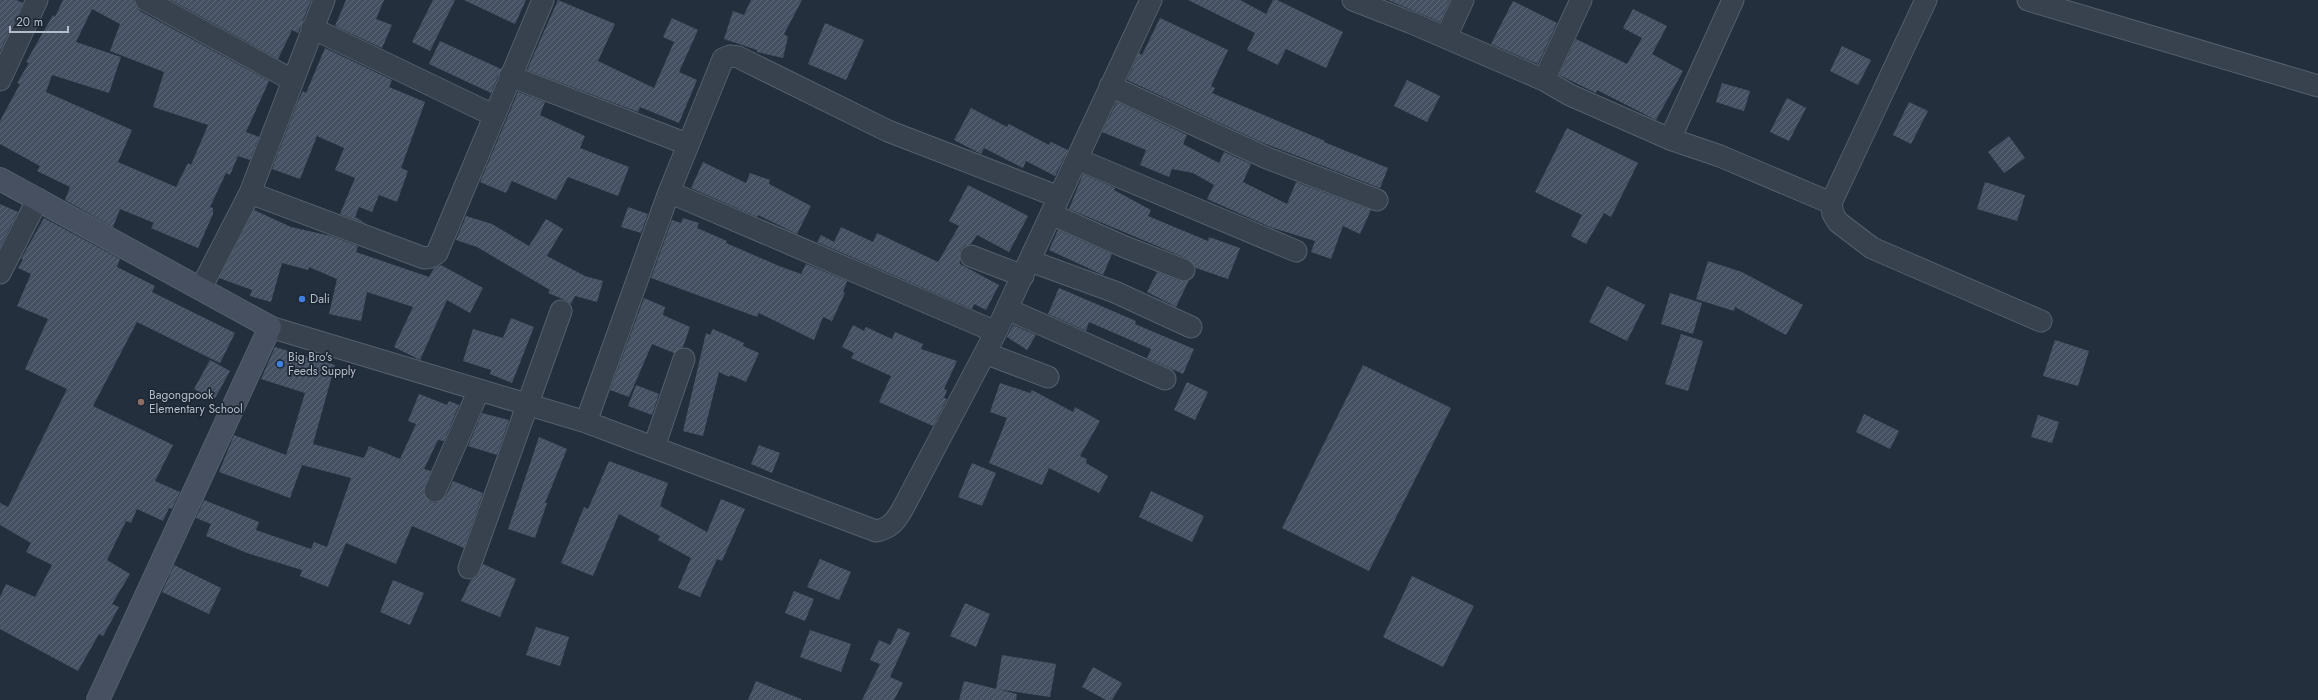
<svg xmlns="http://www.w3.org/2000/svg" width="2318" height="700" viewBox="0 0 2318 700" font-family="Jost,sans-serif">
<style>
.building{fill:url(#building-hatch);fill-rule:evenodd}
.lines{fill:none;stroke-linecap:round;stroke-linejoin:round}
.street-casing{stroke:#565f6c;stroke-width:23}
.secondary-casing{stroke:#565f6c;stroke-width:24}
.street{stroke:#38414e;stroke-width:21}
.secondary{stroke:#465061;stroke-width:22}
.shop-dot{fill:#3f7fe0;stroke:#1d2633;stroke-width:1.5}
.education-dot{fill:#8d6e63;stroke:#1d2633;stroke-width:1.5}
.labels{text-anchor:middle;stroke-width:3.5;stroke-linejoin:round;paint-order:stroke}
.poi-label{font-size:12px;fill:#b4bcc9;stroke:#1d2633;text-anchor:start}
</style>
<defs>
<pattern id="building-hatch" width="6" height="6" patternUnits="userSpaceOnUse"><rect width="6" height="6" fill="#455162"/><path d="M-1 1l2-2M0 6l6-6M5 7l2-2" fill="none" stroke="#5d6877"/></pattern>
</defs>
<rect width="100%" height="100%" fill="#242f3e"/>
<path class="building" d="M0,0H16L23,3L0,51Z
M63,0H134L136,6L140,11L269,81L246,132L259,137L250,160L238,156L230,175L226,173L210,207L213,208V214L198,248L151,228L154,223L120,209L113,227L65,200L70,187L37,171L40,166L0,144V121L20,84L17,83L29,63L26,62L53,15L55,17ZM92,9L120,24L110,51L164,72L153,107L208,125L191,165L188,163L176,187L118,162L132,130L46,92L52,75L109,93L121,57L76,42Z
M171,0H311L298,33L292,30L278,59Z
M346,0H384L376,19L392,25L382,48L335,26Z
M433,0H455L430,51L412,42Z
M464,0H526L515,24Z
M558,0L615,24L598,61L654,88L674,42L663,37L672,18L698,30L679,72L697,80L679,123L640,107L638,112L527,70Z
M751,0H802L784,34L788,37L783,58L757,52V50L724,39L733,11L744,15Z
M1188,0H1240L1266,14L1273,0H1277L1343,32L1326,68L1286,49L1278,65L1247,50L1255,33Z
M1388,0H1450L1440,22Z
M1513,1L1557,23L1538,64L1491,44Z
M1633,9L1667,26L1652,54L1683,71L1656,120L1597,90L1596,93L1559,75L1576,39L1627,64L1642,38L1623,28Z
M1160,18L1228,50L1211,86L1215,88L1212,93L1325,141L1324,142L1388,168L1380,188L1261,142L1127,80L1139,53L1142,55Z
M825,23L864,40L846,80L808,64Z
M440,41L501,69L491,93L429,64Z
M1842,46L1871,60L1858,85L1830,71Z
M325,48L392,80L389,87L425,102L401,168L408,171L397,202L379,195L372,212L359,207L355,217L367,224L340,214L355,178L335,170L344,148L317,136L300,179L272,169L298,101L303,91L306,93Z
M1407,80L1440,96L1427,122L1394,106Z
M1722,83L1750,91L1744,111L1716,102Z
M518,92L545,102L540,115L585,136L580,148L629,167L618,196L568,177L556,200L512,181L506,193L480,182Z
M1787,98L1806,108L1789,141L1770,132Z
M1117,102L1187,135L1183,144L1219,163L1224,152L1251,164L1243,182L1287,204L1296,182L1371,210L1360,234L1343,226L1331,259L1311,252L1315,241L1270,227L1207,199L1214,185L1193,173L1172,169L1169,177L1140,165L1146,150L1102,132Z
M1909,102L1928,111L1911,144L1893,135Z
M971,108L1007,127L1009,124L1049,145L1051,142L1068,150L1055,176L1026,161L1023,168L984,148L981,154L954,140Z
M1567,128L1638,163L1611,217L1604,213L1586,244L1571,236L1582,215L1535,192Z
M2009,136L2025,158L2004,173L1988,152Z
M703,162L746,183L750,173L770,180L769,184L811,206L797,234L758,215L757,217L691,188Z
M1083,174L1115,188L1114,190L1151,210L1148,216L1208,241L1209,237L1240,248L1228,279L1196,268L1188,259L1069,209Z
M1985,182L2025,195L2017,221L1977,209Z
M968,185L1028,216L1009,252L977,235L971,244L964,246L960,251V264L999,285L986,310L974,304L972,309L817,242L821,235L834,242L841,227L873,242L877,233L938,262L959,226L949,221Z
M0,204L18,212L0,247Z
M628,207L648,214L641,233L621,227Z
M254,210L291,227L331,236L358,246L356,252L429,277L434,268L441,265L483,288L470,313L447,300L420,360L394,347L413,307L367,292L361,321L329,314L337,279L309,267L308,270L282,263L271,302L250,296L252,290L219,278Z
M466,216L492,224L529,246L546,219L563,229L547,256L585,276L603,281L597,302L575,296L571,304L565,300L548,293L550,290L477,247L456,240Z
M44,218L120,259L117,267L155,286L152,292L235,333L220,363L137,322L93,406L173,445L155,481L180,492L172,509L169,508L163,521L137,509L131,523L126,521L107,560L130,574L112,604L119,607L103,636L99,634L78,671L0,629V597L6,584L35,597L52,565L26,552L31,543L0,525V503L8,507L67,389L25,369L48,319L17,306L31,274L18,268L23,259H21Z
M683,218L699,223L697,228L727,241L726,243L779,266L801,274L806,264L847,281L843,292L845,293L832,321L823,317L814,340L759,313L757,317L651,278L672,220L681,223Z
M1058,230L1112,254L1103,275L1049,250Z
M1708,261L1742,272L1803,305L1786,335L1735,307L1734,311L1696,299Z
M1157,272L1180,281L1189,280L1176,307L1147,292Z
M1607,286L1645,305L1627,341L1589,322Z
M1059,288L1136,321L1135,324L1194,349L1183,374L1147,358L1151,349L1089,322L1086,331L1048,314Z
M1670,293L1702,303L1693,334L1661,324Z
M644,298L665,307L663,315L690,327L683,347L674,353L652,344L629,397L610,390Z
M511,318L534,327L512,383L490,374L491,370L463,361L473,329L503,338Z
M853,325L864,331L866,327L892,339L895,332L923,344L921,349L957,361L944,389L947,390L944,398L947,399L933,426L879,402L891,376L851,358L854,353L842,347Z
M1013,325L1036,335L1027,350L1007,337Z
M713,329L744,343L743,346L759,353L746,382L730,375L729,377L719,372L703,436L683,431L706,333L710,335Z
M1681,334L1703,341L1688,391L1665,384Z
M2055,340L2089,351L2078,386L2043,376Z
M275,347L335,365L313,444L364,458L369,446L400,459L416,424L408,421L419,394L447,405L449,401L459,405L444,441L438,440L424,469L431,471L423,492L430,502L437,503L446,496L453,481L483,493L464,548L412,526L396,564L346,543L328,587L300,576L302,570L247,553L206,536L211,524L196,518L204,500L259,522L256,530L311,549L314,542L327,547L351,478L302,465L290,498L219,472L234,435L286,455L305,393L261,379Z
M210,360L230,371L214,400L194,389Z
M1363,365L1451,408L1369,571L1282,528Z
M1187,382L1208,392L1195,420L1174,410Z
M1000,383L1030,393L1032,390L1073,412L1075,407L1100,421L1080,456L1087,459L1086,463L1108,476L1099,493L1049,468L1042,485L989,463L1007,418L990,412Z
M636,385L659,394L652,415L628,406Z
M482,413L509,420L497,455L468,446Z
M1864,414L1899,431L1890,449L1856,432Z
M2038,415L2059,422L2052,443L2031,437Z
M539,437L567,449L545,503H547L535,538L508,529Z
M759,445L780,453L772,473L751,464Z
M609,461L668,483L660,506L707,532L721,499L745,509L722,561L717,559L700,597L678,588L691,558L658,540L660,536L619,514L593,576L561,563L584,507L588,509Z
M972,463L996,473L982,506L958,497Z
M1151,491L1204,516L1192,542L1139,517Z
M820,559L851,572L839,600L807,587Z
M483,564L516,579L500,617L461,601L471,580L477,577Z
M174,565L221,588L209,614L162,592Z
M1412,576L1474,606L1443,667L1383,637Z
M393,580L424,593L410,625L380,612Z
M794,591L814,599L805,621L785,613Z
M965,603L990,614L976,647L950,636Z
M536,627L569,637L560,666L526,655Z
M898,628L910,633L890,677L903,683L894,700H862L880,664L870,660L879,640L890,645Z
M810,630L851,644L841,672L800,657Z
M1002,655L1056,664L1050,697L996,689Z
M1093,667L1122,683L1112,700H1106L1082,687Z
M756,681L801,699V700H748Z
M964,681L1017,694L1016,700H959Z"/>
<g class="lines">
<g class="street-casing">
<path id="street" d="M146,0L292,80
M1353,0L1412,23L1544,80L1570,95L1670,139L1720,156L1831,203L1926,0
M2028,0L2318,86
M312,28L493,115
M1446,37L1463,0
M510,76L687,144
M0,80L37,0
M1544,80L1581,0
M1110,86L1267,158L1377,200
M1670,139L1733,0
M1077,159L1296,251
M669,192L996,332
M250,193L424,258L431,257L437,253L543,0
M1831,203L1833,214L1838,222L1872,248L2041,321
M1051,214L1125,247L1184,270
M971,256L1023,276
M1030,261L1115,292L1191,327
M0,273L38,199
M201,288L250,193L324,0
M1007,309L1165,379
M270,327L586,422L876,531C890,528 895,522 902,510L996,332L1151,0
M985,353L1048,377
M586,422L669,192L723,59L730,56L738,57L888,131L1059,197
M654,447L684,359
M435,491L479,390
M469,568L561,311"/>
</g>
<g class="secondary-casing">
<path id="secondary" d="M0,179L270,327L98,700"/>
</g>
<use href="#street" class="street"/>
<use href="#secondary" class="secondary"/>
</g>
<g class="shop-dot">
<circle cx="302" cy="299" r="4"/>
<circle cx="280" cy="364" r="4"/>
</g>
<circle class="education-dot" cx="141" cy="402" r="4"/>
<g class="labels">
<g class="poi-label">
<text x="310" y="303">Dali</text>
<text x="288" y="361">Big Bro's<tspan x="288" dy="14">Feeds Supply</tspan></text>
<text x="149" y="399">Bagongpook<tspan x="149" dy="14">Elementary School</tspan></text>
</g>
</g>
<path d="M10 26v6h58v-6" fill="none" stroke="#b4bcc9" stroke-width="2"/>
<text x="16" y="26" font-size="12" fill="#b4bcc9" stroke="#1d2633" stroke-width="3" paint-order="stroke">20 m</text>
</svg>
